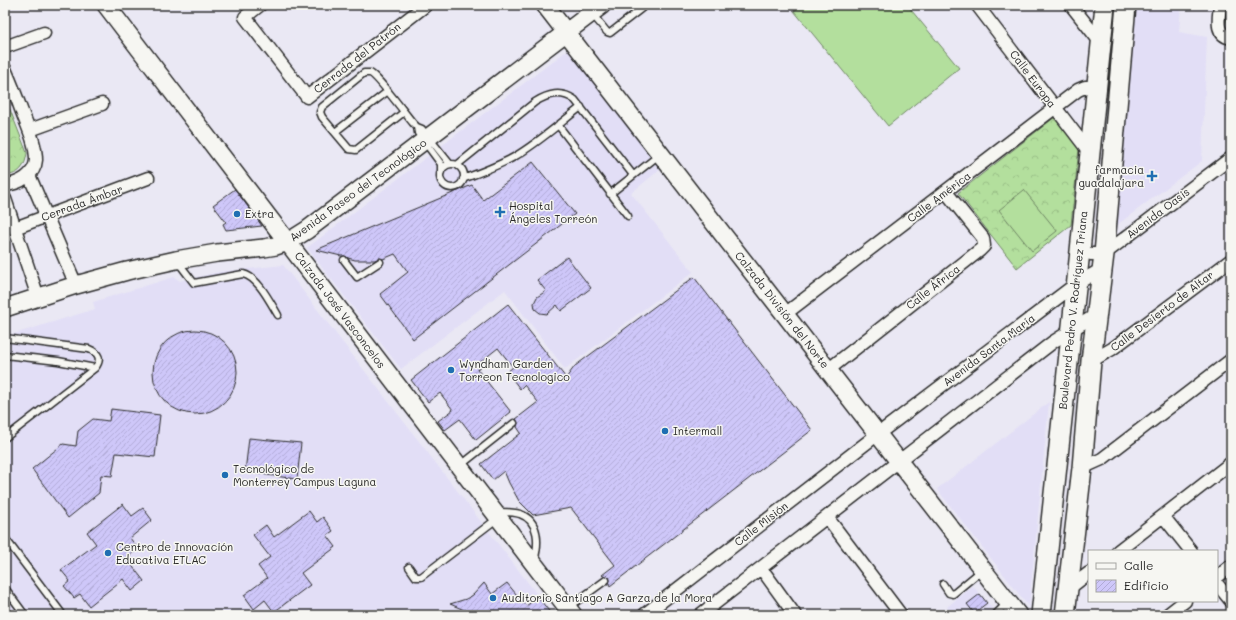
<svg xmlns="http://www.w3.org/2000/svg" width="1236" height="620" viewBox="0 0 1236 620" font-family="Mali,sans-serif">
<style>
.built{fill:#e2def6}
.forest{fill:url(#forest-crowns);stroke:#6f8564}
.pitch{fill:#b3df9d;stroke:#6f8564}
.building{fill:url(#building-hatch);stroke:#2b2b2b}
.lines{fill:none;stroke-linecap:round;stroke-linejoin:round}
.service-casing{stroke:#2b2b2b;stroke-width:9}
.minor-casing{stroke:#2b2b2b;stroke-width:15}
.secondary-casing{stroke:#2b2b2b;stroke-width:20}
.primary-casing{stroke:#2b2b2b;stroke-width:22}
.service{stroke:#f6f6f2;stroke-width:6}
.minor{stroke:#f6f6f2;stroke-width:12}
.secondary{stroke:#f6f6f2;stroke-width:17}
.primary{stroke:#f6f6f2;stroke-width:19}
.poi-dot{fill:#1f6fb2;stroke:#f6f6f2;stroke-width:1.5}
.labels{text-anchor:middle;stroke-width:3;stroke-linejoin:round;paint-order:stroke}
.street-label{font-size:11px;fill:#2b2b2b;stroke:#f6f6f2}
.poi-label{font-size:11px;fill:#2b2b2b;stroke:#f6f6f2;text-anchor:start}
</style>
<defs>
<pattern id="forest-crowns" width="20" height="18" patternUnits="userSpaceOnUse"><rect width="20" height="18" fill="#b3df9d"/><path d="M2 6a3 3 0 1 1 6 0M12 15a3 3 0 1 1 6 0" fill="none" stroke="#9ac087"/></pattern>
<pattern id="building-hatch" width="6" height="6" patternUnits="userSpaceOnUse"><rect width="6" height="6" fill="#cec7f9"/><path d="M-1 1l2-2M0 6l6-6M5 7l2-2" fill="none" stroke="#b1abd6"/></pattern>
</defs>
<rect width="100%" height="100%" fill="#eae8f4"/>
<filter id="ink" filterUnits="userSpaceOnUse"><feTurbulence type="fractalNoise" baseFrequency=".025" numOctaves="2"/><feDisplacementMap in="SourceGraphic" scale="8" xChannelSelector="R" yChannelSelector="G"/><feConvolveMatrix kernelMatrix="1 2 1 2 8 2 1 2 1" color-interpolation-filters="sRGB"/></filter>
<g filter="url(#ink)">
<path class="built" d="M1137,5H1181L1179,32L1207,37L1202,161L1113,228Z
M569,49L662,168L631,193L693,272L565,369L505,290L401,369L307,248Z
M283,265L553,615H5V336L11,335L95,309L93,302L174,277L180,281L219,272Z
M1049,402L1029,607L937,489Z
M973,586L998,615H953L947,607Z"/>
<path class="forest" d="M1227,5H1231V29C1225,22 1226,14 1227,5Z
M5,97L27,153C25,167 20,174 5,176Z
M1055,117L1079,148L1071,225L1017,268L958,193Z"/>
<path class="pitch" d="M802,5H907L959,68L888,126L794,11Z
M1024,190L1057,231L1032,251L999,210Z"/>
<path class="building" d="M533,162L575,214L413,339L380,294L408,272L395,254L383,259L379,258L375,260H355L348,258L345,256H341L316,250L472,185L483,200Z
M235,189L262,226L226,230L223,224L226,222L213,205Z
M567,257L591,288L561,311L557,305L547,314L540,313L535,309L534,303L537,297L546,291L537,280Z
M694,277L812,430L610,586L609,584L610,580L609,577L606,576H603L602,575L615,565L571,508L533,515L519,501L509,483L504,471L493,480L481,464L521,433L517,427L518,423L516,419L538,402L524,385L520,389L507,372L513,367L498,348L479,363L481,366L477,369L511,412L476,440L460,419L445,430L438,421L453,410L440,393L428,402L411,380L508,304L566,378L575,366Z
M153 372a42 42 0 1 1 84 0a42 42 0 1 1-84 0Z
M111,409L160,415L155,457L116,453L112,476L101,475L99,493L68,518L32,469L63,444L76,446L78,431L93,419L109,421Z
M249,438L301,443L297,479L245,472Z
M123,504L132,516L143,508L152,520L130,538L138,549L126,558L144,581L132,591L123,579L89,606L80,594L74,598L64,586L70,581L61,570L96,544L87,532Z
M309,511L317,522L323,517L333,531L327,535L336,547L301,573L310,585L274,612L265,600L254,609L244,595L267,578L258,566L270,557L253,535L266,525L274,537Z
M484,583L492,594L507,583L526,606L538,597L552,615H465L469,612L450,604L466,599L473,595Z
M980,594L987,603L974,613L967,604Z"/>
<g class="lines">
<g class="service-casing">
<path id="service" d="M593,15L607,32L610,33L646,5
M404,112L356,150L349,149L322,117L320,112L322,107L364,73C366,73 369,73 370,73C377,75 406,115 413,123L417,127L422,129L450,164
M558,125L628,216
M417,127L418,133L441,164V172
M335,132L388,91
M440 176a12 12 0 1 1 24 0a12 12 0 1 1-24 0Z
M457,165L535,102C548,94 561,90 575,100L633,175
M463,179C481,172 498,166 514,157C538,143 559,124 581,107
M610,194L659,155
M344,260L357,277L380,262
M178,262L194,283L243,274C258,277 270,302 278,315
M5,338L89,349C99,353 102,359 95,368L5,438
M5,355L58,361L95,368
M461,465L514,423
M498,512C505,512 513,512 520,514C540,521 539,544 534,561
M5,538L63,615
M409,567L416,577H421L498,518
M943,584L949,593L953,594L982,570
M5,588L25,615
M569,607L606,580
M995,615L1007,603"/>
</g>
<g class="minor-casing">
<path id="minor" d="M260,5L245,17L307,97L426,5
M977,5L1090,153
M1071,5L1101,43
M1220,5C1219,17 1214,35 1231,38
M5,47L44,33
M5,69C11,83 17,98 22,112C28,127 36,144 36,160C35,175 19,184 5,185
M30,130L102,104
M29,175L76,285
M5,199L38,297
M15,228L148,178
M1080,251L1091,254H1104L1231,158
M785,314L1078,90L1085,87H1097
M1091,361L1112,349L1231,260
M828,370L980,250L984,246L983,238L946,192
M1082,468L1102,459L1231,360
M1163,516L1191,551
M827,517L901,615
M1118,551L1231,463
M761,568L795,615
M1217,577L1231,566
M1217,584L1231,601
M1067,590L1089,573
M644,615L878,434L1076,284L1102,269
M700,615L1053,342L1097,314
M1167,615L1185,601"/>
</g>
<g class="secondary-casing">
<path id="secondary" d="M106,5L573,615
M545,5L1018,615
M5,308L76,285L127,271L176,260L217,253L264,248L276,246L288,242L307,230L602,5"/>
</g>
<g class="primary-casing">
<path id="primary" d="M1041,615L1080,251L1105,5
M1065,615L1082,468L1091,361L1104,254L1126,5"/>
</g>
<use href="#service" class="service"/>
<use href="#minor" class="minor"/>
<use href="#secondary" class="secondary"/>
<use href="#primary" class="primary"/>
</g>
</g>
<g class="poi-dot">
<path d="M1150 170h4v4h4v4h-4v4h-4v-4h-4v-4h4z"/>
<path d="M498 206h4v4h4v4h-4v4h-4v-4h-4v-4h4z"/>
<circle cx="237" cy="214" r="4"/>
<circle cx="451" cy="370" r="4"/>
<circle cx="665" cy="431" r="4"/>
<circle cx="225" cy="475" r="4"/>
<circle cx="108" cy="553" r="4"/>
<circle cx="493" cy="598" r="4"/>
</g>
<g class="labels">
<g class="street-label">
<text transform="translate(357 58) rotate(-38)" y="4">Cerrada del Patrón</text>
<text transform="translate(1033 79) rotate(53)" y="4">Calle Europa</text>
<text transform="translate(358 190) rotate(-36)" y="4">Avenida Paseo del Tecnológico</text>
<text transform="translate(939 197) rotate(-37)" y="4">Calle América</text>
<text transform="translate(82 203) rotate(-20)" y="4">Cerrada Ámbar</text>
<text transform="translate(1158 213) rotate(-37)" y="4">Avenida Oasis</text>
<text transform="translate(933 287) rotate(-38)" y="4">Calle África</text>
<text transform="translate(340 310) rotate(53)" y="4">Calzada José Vasconcelos</text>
<text transform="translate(782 310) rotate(52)" y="4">Calzada División del Norte</text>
<text transform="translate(1073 310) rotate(-84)" y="4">Boulevard Pedro V. Rodríguez Triana</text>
<text transform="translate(1162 311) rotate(-37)" y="4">Calle Desierto de Altar</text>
<text transform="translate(989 350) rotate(-37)" y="4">Avenida Santa María</text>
<text transform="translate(761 524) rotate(-38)" y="4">Calle Misión</text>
</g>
<g class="poi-label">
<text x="1144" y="174" text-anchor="end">farmacia<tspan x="1144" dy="13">guadalajara</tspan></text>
<text x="509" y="210">Hospital<tspan x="509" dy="13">Ángeles Torreón</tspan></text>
<text x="245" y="218">Extra</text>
<text x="459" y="368">Wyndham Garden<tspan x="459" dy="13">Torreon Tecnologico</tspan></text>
<text x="673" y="435">Intermall</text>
<text x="233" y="473">Tecnológico de<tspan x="233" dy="13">Monterrey Campus Laguna</tspan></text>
<text x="116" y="551">Centro de Innovación<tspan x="116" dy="13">Educativa ETLAC</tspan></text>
<text x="501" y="602">Auditorio Santiago A Garza de la Mora</text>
</g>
</g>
<rect width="1236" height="620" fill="none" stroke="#f6f6f2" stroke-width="20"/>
<rect x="10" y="10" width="1216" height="600" fill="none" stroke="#2b2b2b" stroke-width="1.5" filter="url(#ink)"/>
<rect x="1088" y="550" width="130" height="52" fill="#f6f6f2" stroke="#a5a5a2"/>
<rect x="1096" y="563" width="20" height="6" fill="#f6f6f2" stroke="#a5a5a2"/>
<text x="1124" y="570" font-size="12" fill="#2b2b2b">Calle</text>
<rect x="1096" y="580" width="20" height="12" fill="url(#building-hatch)" stroke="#a5a5a2"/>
<text x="1124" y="590" font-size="12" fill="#2b2b2b">Edificio</text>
</svg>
